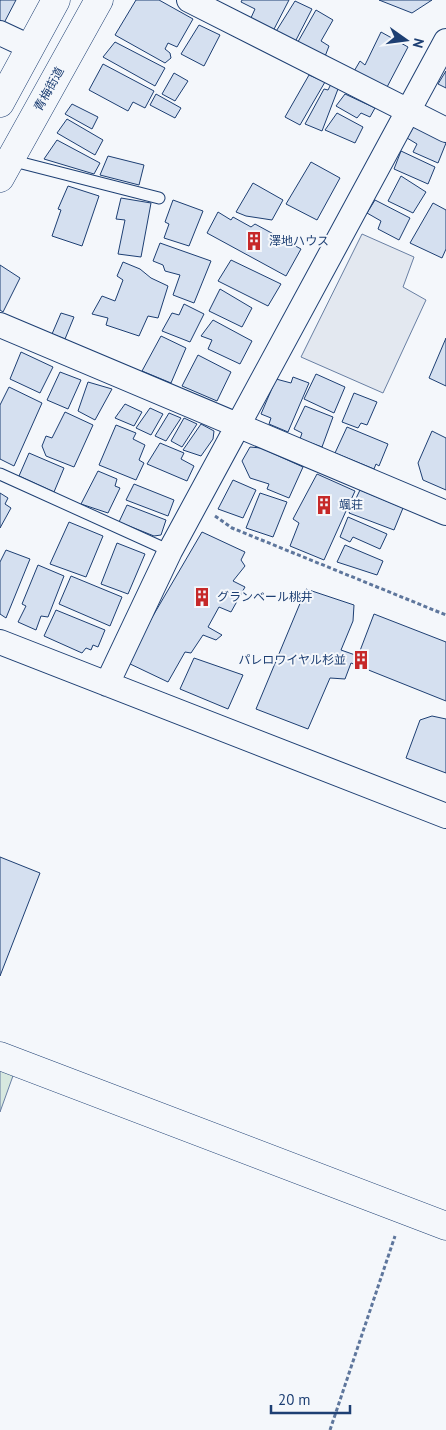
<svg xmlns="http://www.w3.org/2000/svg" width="446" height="1430" viewBox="0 0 446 1430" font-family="'PT Sans','Noto Sans JP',sans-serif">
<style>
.green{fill:#d7e8df;stroke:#687fa3}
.parking{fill:#e3e8f0;stroke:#687fa3}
.building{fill:#d5e0f0;stroke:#1d3f73}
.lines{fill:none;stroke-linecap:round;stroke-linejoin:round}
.service-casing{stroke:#1d3f73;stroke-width:13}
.minor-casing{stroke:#1d3f73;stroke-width:26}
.tertiary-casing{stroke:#1d3f73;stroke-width:29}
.primary-casing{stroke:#1d3f73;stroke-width:29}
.path{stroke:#5e769c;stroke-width:3;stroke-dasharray:4 2.5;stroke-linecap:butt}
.service{stroke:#f4f7fb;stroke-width:11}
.minor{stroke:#f4f7fb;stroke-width:24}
.tertiary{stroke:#f4f7fb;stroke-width:28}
.primary{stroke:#f4f7fb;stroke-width:28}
.labels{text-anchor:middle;stroke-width:4;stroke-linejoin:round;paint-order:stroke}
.street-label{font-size:12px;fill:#1d3f73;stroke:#f4f7fb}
.poi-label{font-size:12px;fill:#1d3f73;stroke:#f4f7fb;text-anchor:start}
</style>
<rect width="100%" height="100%" fill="#f4f7fb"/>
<path class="green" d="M0,1067L14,1073L0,1112Z"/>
<path class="parking" d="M362,234L414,257L403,287L426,300L383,393L301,357Z"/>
<path class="building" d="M0,0H16L4,23L0,21Z
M136,0H159L193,19L177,47L168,43L165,49L170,53L171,58L165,63L115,35Z
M242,0H289L272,33L250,20L255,9L241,2Z
M379,0H432L412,13Z
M295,1L312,9L295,42L275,33Z
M316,10L333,20L321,41L329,46L324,59L295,47Z
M199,25L220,35L204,66L181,54Z
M381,32L408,47L386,89L353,73L360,61L365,65Z
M115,42L165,68L155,86L103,57Z
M103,64L154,91L145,108L133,102L128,111L89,90Z
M446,71V88L438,84Z
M174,73L188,81L175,101L162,94Z
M309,75L325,82L300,125L285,117Z
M331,84L338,89L322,131L305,124L324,89L328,90Z
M156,94L181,108L175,118L150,105Z
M345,94L375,108L370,117L361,113L357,118L336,106Z
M72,104L98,117L92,129L65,114Z
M337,113L363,127L355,143L325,130Z
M67,119L103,140L95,155L57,133Z
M414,126L446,143L438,163L413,152L417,144L407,138Z
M57,140L100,163L94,174L44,159Z
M401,151L435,167L428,184L394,169Z
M108,156L144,165L139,185L100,175Z
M311,162L340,178L317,220L286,204Z
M401,176L426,192L413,213L388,201Z
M253,183L283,200L272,220L246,216L236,212Z
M68,186L99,196L82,246L52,236L61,210L58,209Z
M121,198L151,203L141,257L118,254L125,220L116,219Z
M173,200L203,211L189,246L164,238L169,224L165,222Z
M375,200L410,218L399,240L378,229L381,221L367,213Z
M433,203L446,210V249L442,258L410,243Z
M218,212L231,220L233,217L251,227L255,224L301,249L286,276L207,233Z
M160,243L211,261L194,303L173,295L180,275L165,271L163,265L153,261Z
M231,260L281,284L268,306L218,281Z
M123,262L140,269L151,278L168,286L158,318L148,316L139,336L106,325L108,318L92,314L102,296L115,301L123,280L117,276Z
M0,265L20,278L3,312L0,310Z
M220,289L252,308L242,327L209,311Z
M184,304L204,314L190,342L162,331L172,313L179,315Z
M61,313L74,317L65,339L52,334Z
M213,320L252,341L240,364L208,349L212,340L201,336Z
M161,336L186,348L171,383L142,371Z
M446,338V386L429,378Z
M21,352L53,367L40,393L10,379Z
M198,355L231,372L217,401L182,386Z
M60,372L81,380L68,409L47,400Z
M316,374L345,387L334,413L304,399Z
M293,377L309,383L288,432L269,424L271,418L261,414L276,379L291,383Z
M88,382L112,389L95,420L78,411Z
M9,387L42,403L14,466L0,459V405Z
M354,393L377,402L367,425L361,423L358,428L342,422Z
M125,404L142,412L134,426L115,418Z
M305,406L333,417L322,447L300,439L302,433L294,429Z
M150,408L163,414L151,435L136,428Z
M65,412L93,425L74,467L46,456L42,446L46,436L52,438Z
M169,413L181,418L166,441L155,436Z
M184,418L197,424L182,447L171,441Z
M201,424L214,431L213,439L201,456L183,450Z
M116,425L136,433L133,439L145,445L139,460L144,463L136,480L99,465Z
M347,427L388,444L379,466L376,464L374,469L335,453Z
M432,431L446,438V490L423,480L418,463Z
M160,443L184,453L181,459L194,466L187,481L147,464Z
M250,447L261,448L303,467L289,498L267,489L269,484L250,478L242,461Z
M29,453L64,468L54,492L19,476Z
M98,471L117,479L115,486L120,488L108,513L81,504Z
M317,474L355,491L324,560L290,546L299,523L293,519Z
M233,480L256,490L243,518L218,509Z
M134,484L174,500L168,516L126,500Z
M360,490L403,508L394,530L349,513Z
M0,493L8,498L5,504L11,508L0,528Z
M260,493L287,502L273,537L246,528Z
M127,505L166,520L161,535L154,536L119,522Z
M348,517L387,534L380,549L353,537L350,542L340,537Z
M69,522L103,536L86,577L50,564Z
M202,532L245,552L241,560L245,566L233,581L245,587L231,612L219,607L208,627L222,635L216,640L203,635L191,653L185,652L168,682L126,662Z
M117,543L145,554L128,594L101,584Z
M345,545L383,561L377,575L337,562Z
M6,550L30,559L6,618L0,614V562Z
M38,565L64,576L48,617L41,616L36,630L18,622L26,606L22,604Z
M71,576L122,597L110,626L59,604Z
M306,589L354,605L353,621L341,650L358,656L374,614L446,642V701L351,663L345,679L330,678L308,729L256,709Z
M56,610L105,630L98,647L93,645L91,650L86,648L82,653L44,636Z
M194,658L243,675L228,709L180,689Z
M432,716L446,719V773L406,758L420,720Z
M0,857L40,873L0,976Z"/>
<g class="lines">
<g class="service-casing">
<path id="service" d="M10,160L159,198
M0,474L170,551"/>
</g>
<g class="minor-casing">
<path id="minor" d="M189,0L446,130
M0,33L30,47
M0,325L446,513
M0,642L446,816
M107,684L170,551L446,41"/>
</g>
<g class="tertiary-casing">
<path id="tertiary" d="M0,1056L446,1226"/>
</g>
<g class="primary-casing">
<path id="primary" d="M0,103L56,0
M0,178L99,0"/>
</g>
<path class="path" d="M215,516L232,528L446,615
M330,1430L395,1236"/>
<use href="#service" class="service"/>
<use href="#minor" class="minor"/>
<use href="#tertiary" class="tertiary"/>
<use href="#primary" class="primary"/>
</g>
<defs>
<g id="building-bare" transform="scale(1.5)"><path d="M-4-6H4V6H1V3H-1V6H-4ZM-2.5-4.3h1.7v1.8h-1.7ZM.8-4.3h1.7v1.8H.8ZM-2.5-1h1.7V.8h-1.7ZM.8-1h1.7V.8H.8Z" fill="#c62828" stroke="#f4f7fb" stroke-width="2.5" paint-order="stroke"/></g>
</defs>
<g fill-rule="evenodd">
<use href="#building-bare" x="254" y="241"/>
<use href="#building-bare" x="324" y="505"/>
<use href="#building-bare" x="202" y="597"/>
<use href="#building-bare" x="361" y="660"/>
</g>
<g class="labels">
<g class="street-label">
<text transform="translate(49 89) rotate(-61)" y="4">青梅街道</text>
</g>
<g class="poi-label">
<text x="269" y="245">澤地ハウス</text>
<text x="339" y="509">颯荘</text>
<text x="217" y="601">グランベール桃井</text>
<text x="346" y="664" text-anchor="end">パレロワイヤル杉並</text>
</g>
</g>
<g transform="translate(406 40) rotate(104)" stroke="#f4f7fb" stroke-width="4" paint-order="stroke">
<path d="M0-4L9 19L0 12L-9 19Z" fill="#1d3f73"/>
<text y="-8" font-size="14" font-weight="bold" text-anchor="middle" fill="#1d3f73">N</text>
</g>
<path d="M271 1405v8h79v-8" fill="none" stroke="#1d3f73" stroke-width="2.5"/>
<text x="278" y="1405" font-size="15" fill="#1d3f73" stroke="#f4f7fb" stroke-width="4" paint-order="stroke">20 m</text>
</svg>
